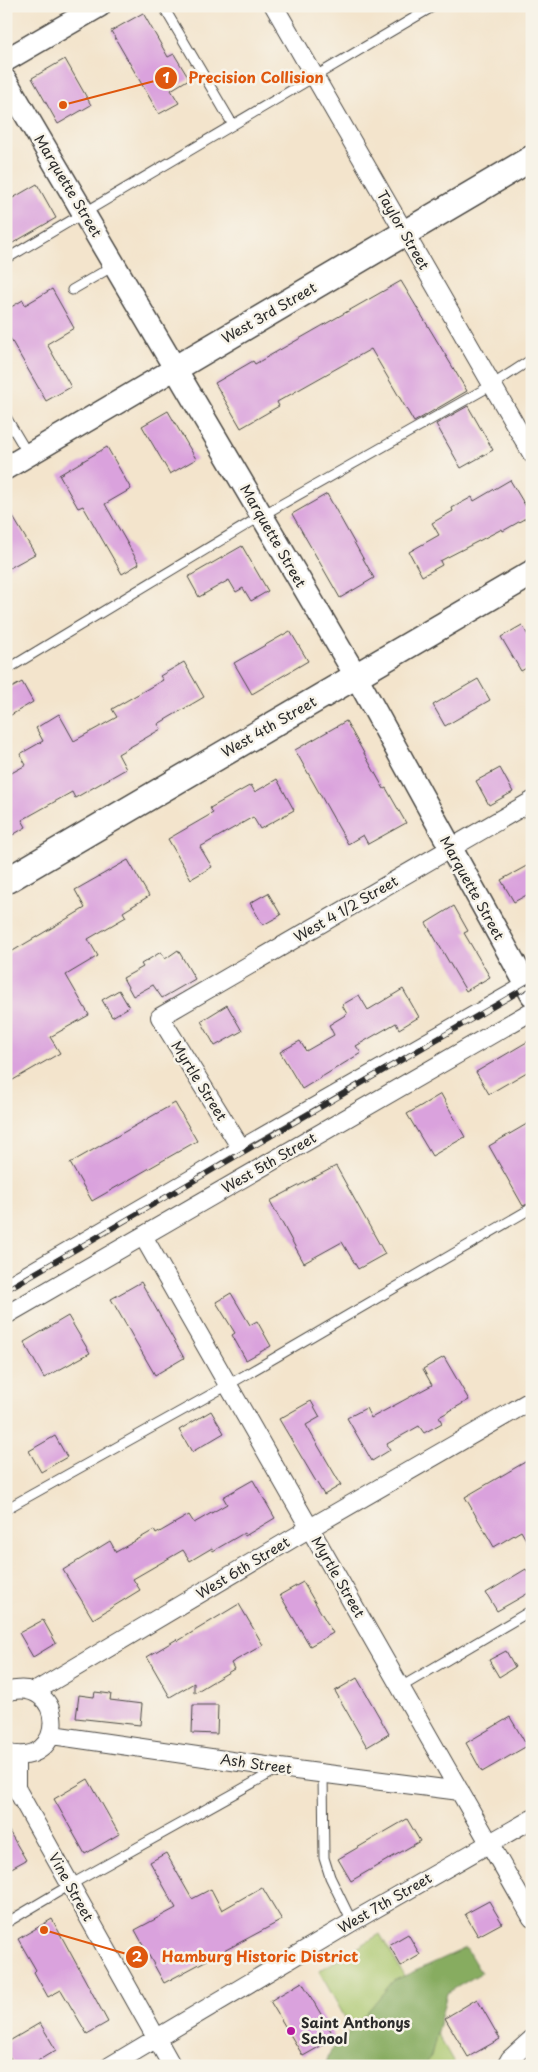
<svg xmlns="http://www.w3.org/2000/svg" width="538" height="2072" viewBox="0 0 538 2072" font-family="'Playpen Sans',sans-serif">
<style>
.green{fill:#aac76e;stroke:#6a794c}
.forest{fill:#87ac61;stroke:#596c46}
.building{fill:#daa2dd}
.lines{fill:none;stroke-linecap:round;stroke-linejoin:round}
.service-casing{stroke:#494743;stroke-width:11}
.minor-casing{stroke:#494743;stroke-width:20}
.tertiary-casing{stroke:#494743;stroke-width:25}
.secondary-casing{stroke:#494743;stroke-width:28}
.service{stroke:#fff;stroke-width:9}
.minor{stroke:#fff;stroke-width:18}
.tertiary{stroke:#fff;stroke-width:22}
.secondary{stroke:#fff;stroke-width:25}
.rail-casing{stroke:#2b2b2b;stroke-width:5.5}
.rail{stroke:#f7f3e8;stroke-width:4;stroke-dasharray:11;stroke-linecap:butt}
.poi-dot{fill:#b5179e;stroke:#f7f3e8;stroke-width:2}
.labels{text-anchor:middle;stroke-width:5;stroke-linejoin:round;paint-order:stroke}
.street-label{font-size:14px;fill:#2b2b2b;stroke:#f7f3e8}
.poi-label{font-size:14px;font-weight:bold;fill:#2b2b2b;stroke:#f7f3e8;text-anchor:start}
.leader{fill:none;stroke:#df570e;stroke-width:2}
.callout-dot{fill:#df570e;stroke:#f7f3e8;stroke-width:2}
.mark-label{font-size:15px;text-anchor:middle;font-weight:bold;fill:#fff}
.callout-label{font-size:15px;text-anchor:middle;font-weight:bold;fill:#df570e;stroke:#f7f3e8;stroke-width:5;stroke-linejoin:round;paint-order:stroke}
</style>
<rect width="100%" height="100%" fill="#f7f3e8"/>
<filter id="ink" filterUnits="userSpaceOnUse"><feTurbulence type="fractalNoise" baseFrequency=".02" numOctaves="2"/><feDisplacementMap in="SourceGraphic" scale="10" xChannelSelector="R" yChannelSelector="G"/><feConvolveMatrix kernelMatrix="1 2 1 2 8 2 1 2 1" color-interpolation-filters="sRGB"/></filter>
<filter id="wash" filterUnits="userSpaceOnUse"><feTurbulence type="fractalNoise" baseFrequency=".0096" numOctaves="4" result="noise"/><feDisplacementMap in="SourceGraphic" scale="20" xChannelSelector="R" yChannelSelector="G"/><feGaussianBlur stdDeviation="1.12" result="paint"/><feColorMatrix in="noise" values="0 0 0 0 0 0 0 0 0 0 0 0 0 0 0 0 0 1.4 0 .05"/><feComposite in="paint" operator="in"/></filter>
<g filter="url(#wash)">
<rect width="100%" height="100%" fill="#f3e4cc"/>
<path class="green" d="M380,1934L456,2066H372L319,1971Z"/>
<path class="forest" d="M466,1948L481,1973L447,1993L431,2056L423,2066H325L330,2052L368,2011L393,1981Z"/>
<g id="blocks">
<path class="building" d="M143,13L168,57L174,54L189,79L171,90L179,103L159,114L111,31Z
M65,59L91,105L58,124L32,78Z
M37,184L56,218L6,247V202Z
M401,281L467,391L414,422L371,349L277,402L279,406L241,428L215,383L253,361L255,364Z
M52,289L74,328L47,344L71,387L46,401L6,331V310L23,300L25,305Z
M468,406L493,450L461,468L436,424Z
M168,411L196,459L170,474L142,426Z
M107,447L131,489L105,504L139,564L122,574L83,506L78,508L59,475Z
M510,480L531,515L503,531L502,529L440,561L442,565L422,576L409,552L439,535L432,523L453,511L452,508L472,497L474,501Z
M327,494L374,578L340,598L292,514Z
M6,505L35,554L6,570Z
M242,546L268,591L251,601L243,588L236,592L229,580L199,597L188,577Z
M522,625L532,642V665L521,671L501,637Z
M290,631L308,661L252,694L234,663Z
M184,662L204,697L158,724L161,729L118,754L126,769L75,798L72,792L22,820L26,827L6,839V776L26,765L20,754L43,741L36,728L59,714L74,741L117,717L112,709L163,680L160,676Z
M478,679L490,700L445,726L433,705Z
M22,682L33,702L6,718V691Z
M346,721L384,789L386,788L406,823L368,844L363,835L348,844L295,750Z
M500,768L513,792L489,805L476,781Z
M277,779L294,810L260,829L253,817L200,847L212,867L191,879L168,839L213,813L210,808L251,785L255,792Z
M128,860L149,896L123,912L126,917L88,939L98,956L66,975L89,1015L50,1037L60,1053L6,1084V955L85,908L75,890Z
M532,863V892L514,902L501,880Z
M268,893L281,915L263,925L250,903Z
M454,906L468,931L464,933L490,977L466,991L426,923Z
M178,950L195,979L162,998L153,985L133,996L123,978L143,967L141,964L161,952L165,959Z
M403,989L419,1017L399,1029L396,1023L356,1046L361,1053L302,1089L280,1052L300,1041L306,1051L334,1035L329,1025L347,1014L342,1005L359,995L368,1010Z
M119,990L129,1007L112,1017L102,1000Z
M227,1005L242,1031L215,1046L201,1021Z
M532,1039V1069L489,1094L476,1072Z
M441,1094L465,1137L432,1156L407,1114Z
M175,1103L197,1141L92,1201L70,1163Z
M532,1121V1202L523,1206L489,1146Z
M336,1166L385,1254L358,1269L342,1242L304,1263L270,1201Z
M141,1282L184,1358L155,1375L111,1299Z
M231,1293L250,1325L257,1321L271,1346L246,1360L232,1335L235,1333L216,1302Z
M68,1316L90,1353L44,1378L24,1342Z
M444,1357L469,1400L439,1417L442,1423L424,1433L419,1426L387,1444L390,1450L372,1461L347,1418L366,1408L371,1418L432,1385L423,1369Z
M311,1401L320,1417L306,1425L341,1485L324,1495L279,1419Z
M211,1411L224,1433L192,1452L179,1430Z
M55,1436L67,1457L41,1472L29,1451Z
M532,1458V1550L521,1531L494,1547L465,1497Z
M253,1480L275,1518L245,1536L244,1533L213,1551L212,1548L190,1561L183,1550L133,1579L140,1590L93,1619L63,1570L110,1541L116,1552L154,1530L156,1534L189,1515L194,1523L227,1504L223,1497Z
M526,1569L532,1579V1591L497,1611L486,1593Z
M303,1582L333,1633L310,1646L280,1595Z
M239,1604L263,1645L231,1663L234,1669L194,1693V1683L170,1697L147,1657L177,1639L178,1641Z
M43,1620L56,1643L33,1657L19,1633Z
M506,1651L515,1667L499,1677L489,1660Z
M357,1678L389,1734L367,1747L335,1691Z
M95,1692L111,1694L110,1700L142,1704L140,1725L76,1718L79,1695L94,1697Z
M193,1705H218L217,1734L192,1733Z
M510,1717L527,1746L482,1772L466,1743Z
M88,1779L119,1834L85,1854L54,1799Z
M407,1819L420,1841L351,1881L338,1859Z
M6,1826L26,1860L6,1871Z
M166,1853L192,1899L211,1889L222,1910L262,1887L282,1920L164,1983L135,1930L176,1908L150,1862Z
M489,1901L502,1923L478,1936L465,1914Z
M52,1919L108,2022L87,2034L61,1990L48,1997L34,1972L36,1970L18,1939Z
M408,1934L420,1955L401,1966L389,1945Z
M302,1982L335,2038L303,2056L270,2001Z
M477,1999L500,2039L468,2057L445,2018Z
M40,2023L56,2050L29,2066H15L6,2051V2043Z"/>
</g>
</g>
<g filter="url(#ink)">
<use href="#blocks" fill-opacity="0" stroke="#494743" stroke-width="1"/>
<g class="lines">
<g class="service-casing">
<path id="service" d="M163,6L233,125
M6,259L434,6
M72,290L115,265
M6,417L28,454
M6,670L261,516L492,385L532,359
M6,1282L193,1173L239,1145L525,981
M6,1509L228,1385L532,1208
M401,1687L532,1610
M323,1774L324,1858L330,1877L352,1922
M6,1923L70,1885L278,1769"/>
</g>
<g class="minor-casing">
<path id="minor" d="M274,6L532,454
M239,1145L160,1017L532,801
M143,1236L532,1918
M6,1315L532,1011
M6,1692C67,1673 69,1771 6,1753
M34,1692L310,1528L532,1400
M52,1735L280,1768L460,1791
M16,1756V1788L172,2066
M110,2066L352,1922L532,1819
M506,2066L510,2059L532,2039"/>
</g>
<g class="tertiary-casing">
<path id="tertiary" d="M6,60L99,6
M6,81L356,676L532,995
M6,468L176,368"/>
</g>
<g class="secondary-casing">
<path id="secondary" d="M176,368L532,158
M6,881L532,573"/>
</g>
<use href="#service" class="service"/>
<use href="#minor" class="minor"/>
<use href="#tertiary" class="tertiary"/>
<use href="#secondary" class="secondary"/>
<g class="rail-casing">
<path id="rail" d="M6,1290L532,984"/>
</g>
<use href="#rail" class="rail"/>
</g>
</g>
<circle class="poi-dot" cx="291" cy="2031" r="5"/>
<g class="labels">
<g class="street-label">
<text transform="translate(68 186) rotate(59)" y="5">Marquette Street</text>
<text transform="translate(403 230) rotate(60)" y="5">Taylor Street</text>
<text transform="translate(269 313) rotate(-30)" y="5">West 3rd Street</text>
<text transform="translate(273 536) rotate(60)" y="5">Marquette Street</text>
<text transform="translate(269 727) rotate(-30)" y="5">West 4th Street</text>
<text transform="translate(472 888) rotate(61)" y="5">Marquette Street</text>
<text transform="translate(346 909) rotate(-30)" y="5">West 4 1/2 Street</text>
<text transform="translate(199 1081) rotate(58)" y="5">Myrtle Street</text>
<text transform="translate(269 1163) rotate(-30)" y="5">West 5th Street</text>
<text transform="translate(243 1568) rotate(-31)" y="5">West 6th Street</text>
<text transform="translate(338 1577) rotate(60)" y="5">Myrtle Street</text>
<text transform="translate(256 1764) rotate(8)" y="5">Ash Street</text>
<text transform="translate(71 1887) rotate(61)" y="5">Vine Street</text>
<text transform="translate(385 1903) rotate(-30)" y="5">West 7th Street</text>
</g>
<g class="poi-label">
<text x="301" y="2028">Saint Anthonys<tspan x="301" dy="16">School</tspan></text>
</g>
</g>
<path class="leader" d="M63 105L166 78M44 1930L137 1957"/>
<g class="callout-dot">
<circle cx="63" cy="105" r="5"/>
<circle cx="44" cy="1930" r="5"/>
<circle cx="166" cy="78" r="12"/>
<circle cx="137" cy="1957" r="12"/>
</g>
<g class="mark-label">
<text x="166" y="83">1</text>
<text x="137" y="1962">2</text>
</g>
<g class="callout-label">
<text x="256" y="83">Precision Collision</text>
<text x="260" y="1962">Hamburg Historic District</text>
</g>
<rect width="538" height="2072" fill="none" stroke="#f7f3e8" stroke-width="25"/>
</svg>
